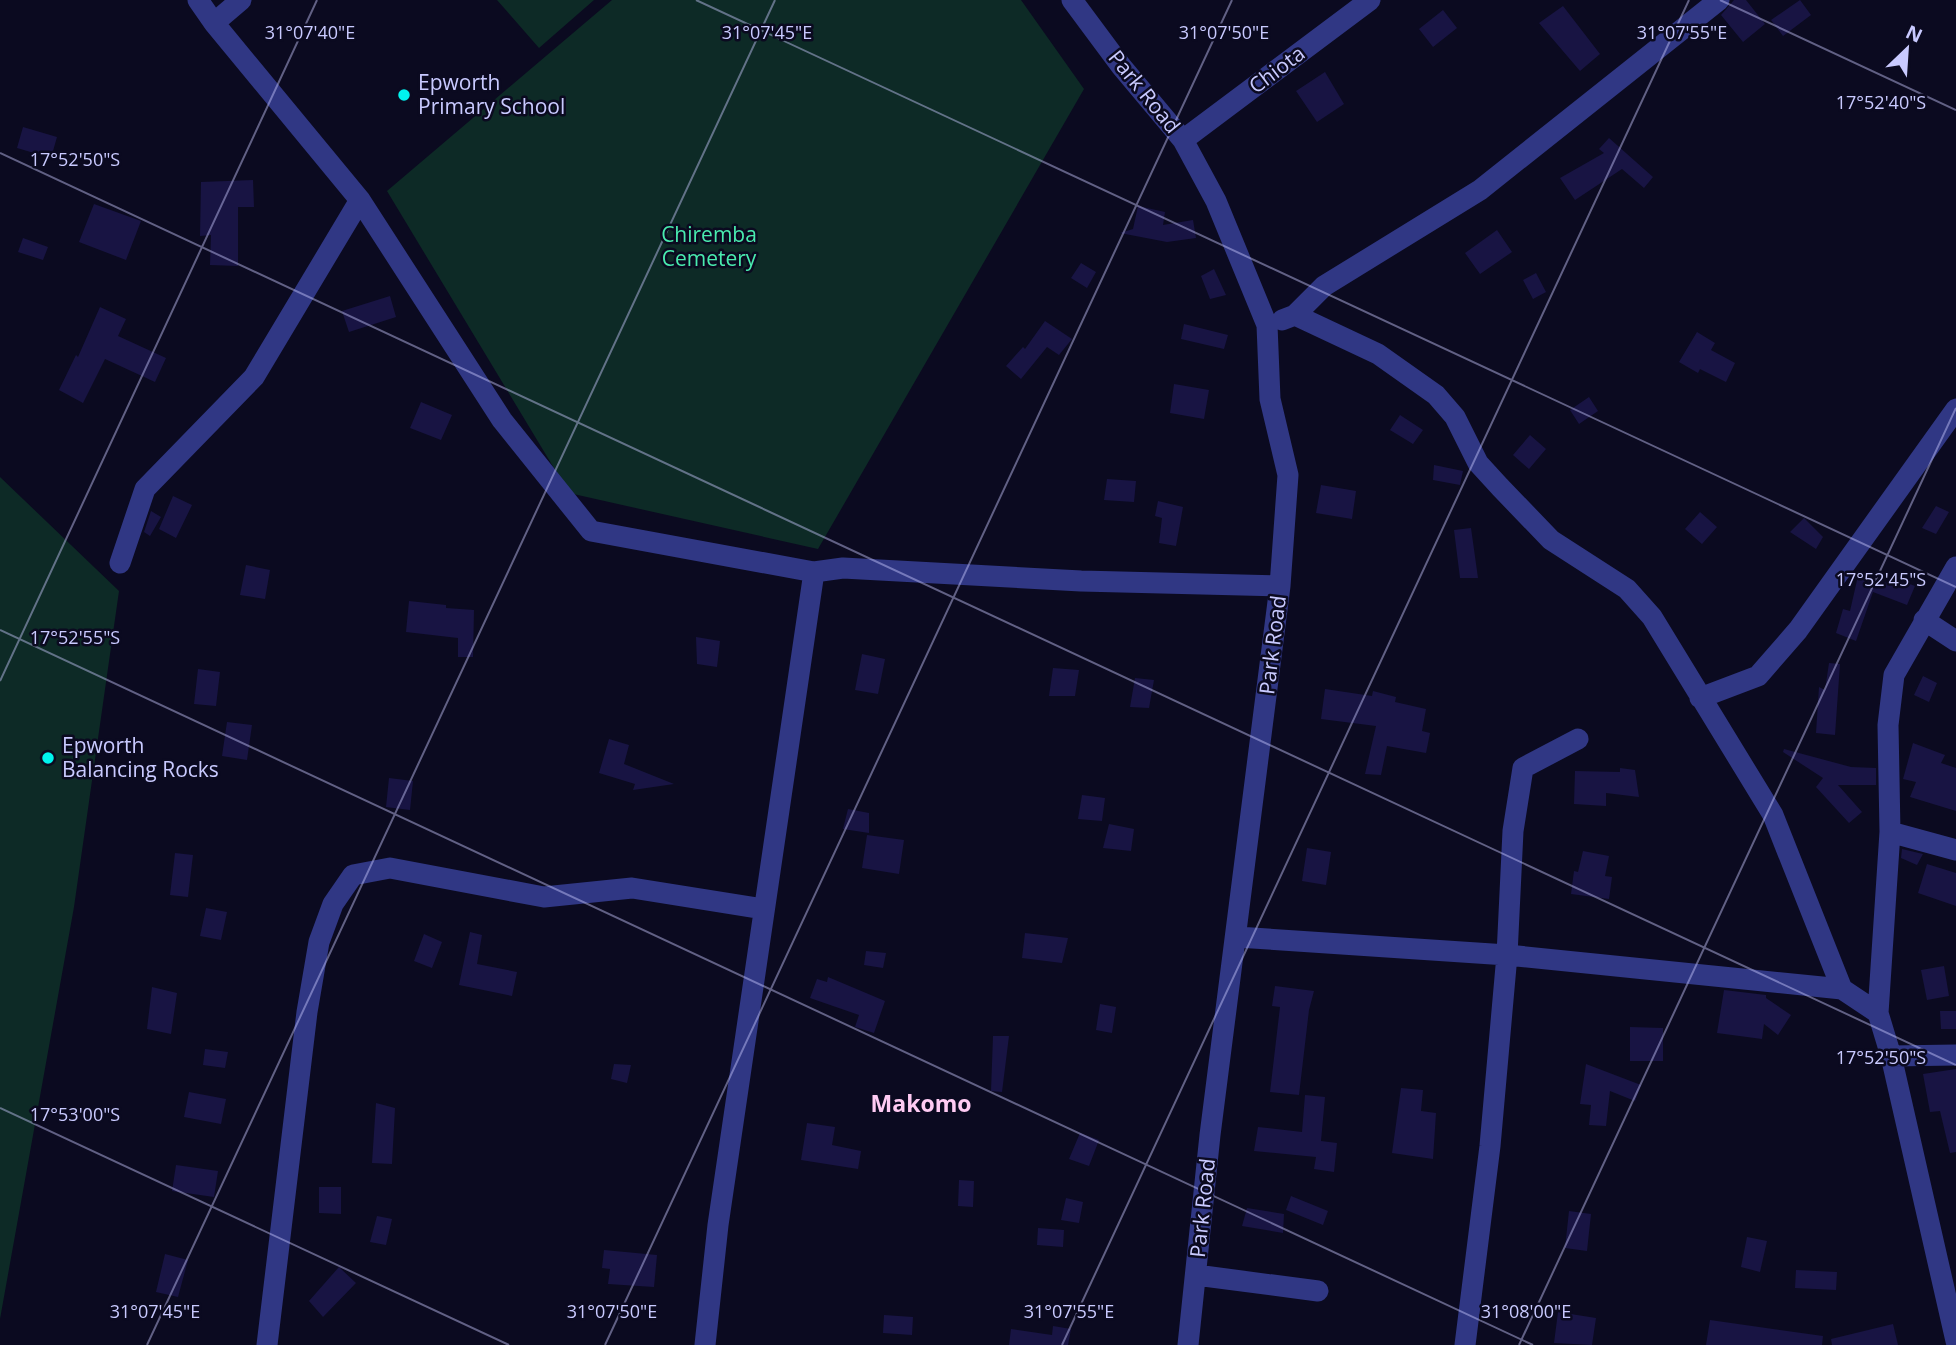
<svg xmlns="http://www.w3.org/2000/svg" width="1956" height="1345" viewBox="0 0 1956 1345" font-family="'Open Sans',sans-serif">
<style>
.green{fill:#0d2a26}
.building{fill:#181443}
.lines{fill:none;stroke-linecap:round;stroke-linejoin:round}
.minor{stroke:#303784;stroke-width:21}
.ticks{fill:none;stroke:#c9caff;stroke-width:2;stroke-opacity:0.45}
.poi-dot{fill:#00f4ee;stroke:#0b0a20;stroke-width:2.5}
.labels{text-anchor:middle;stroke-width:5;stroke-linejoin:round;paint-order:stroke}
.street-label{font-size:21px;fill:#c9caff;stroke:#0b0a20}
.poi-label{font-size:21px;fill:#c9caff;stroke:#0b0a20;text-anchor:start}
.park-label{font-size:21px;fill:#49ebae;stroke:#0b0a20}
.neighbourhood-label{font-size:23px;font-weight:bold;fill:#ffcbf3;stroke:#0b0a20}
.ticks-label{font-size:18px;text-anchor:middle;fill:#c9caff;stroke:#0b0a20;stroke-width:5;stroke-linejoin:round;paint-order:stroke}
</style>
<rect width="100%" height="100%" fill="#0b0a20"/>
<path class="green" d="M497,0H594L539,48Z
M612,0H1021L1084,89L818,549L569,493L387,191Z
M0,477L119,591L74,907L0,1319Z"/>
<path class="building" d="M1734,0H1746L1765,24L1743,42L1721,15Z
M1800,0L1811,15L1783,36L1771,20Z
M1563,6L1600,54L1580,71L1539,23Z
M1443,10L1457,28L1433,47L1419,29Z
M1325,72L1344,104L1317,122L1296,91Z
M23,127L57,137L51,158L17,148Z
M1609,138L1653,177L1644,188L1622,169L1575,200L1560,178L1604,153L1599,149Z
M253,180L254,207H238V266L210,265L211,235L200,236L201,182Z
M94,204L141,221L126,260L79,242Z
M1138,206L1165,212L1163,225L1193,220L1196,238L1167,242L1120,233L1133,229Z
M1497,230L1512,252L1480,274L1465,253Z
M23,238L48,247L43,260L18,252Z
M1081,263L1096,272L1087,288L1071,278Z
M1214,269L1226,295L1210,299L1201,276Z
M1536,273L1546,292L1533,299L1523,280Z
M390,296L396,317L349,332L342,311Z
M100,307L126,319L118,336L166,358L155,382L105,359L83,403L59,390L76,355L78,357Z
M1045,321L1072,339L1059,355L1047,347L1021,379L1006,366L1023,347L1025,349Z
M1184,324L1228,335L1224,349L1181,339Z
M1697,332L1715,343L1711,350L1735,363L1726,382L1700,369L1698,373L1679,362Z
M1174,384L1209,390L1204,419L1170,413Z
M1589,397L1598,411L1579,424L1570,410Z
M421,402L452,415L441,440L410,428Z
M1400,415L1423,430L1413,444L1390,430Z
M1530,435L1546,449L1529,469L1513,455Z
M1434,465L1463,471L1460,485L1433,480Z
M1107,479L1136,481L1134,502L1104,500Z
M1321,485L1356,491L1352,519L1316,513Z
M173,496L192,505L176,538L159,529Z
M1158,501L1183,507L1176,546L1159,543L1162,518L1155,516Z
M1936,506L1949,512L1936,534L1922,528Z
M151,511L161,517L150,536L144,532Z
M1700,512L1717,527L1702,544L1685,529Z
M1804,518L1823,537L1816,549L1790,532Z
M1471,528L1478,578H1460L1454,530Z
M246,565L270,570L265,599L240,595Z
M1858,576L1892,584L1894,578L1915,586L1907,605L1873,592L1856,641L1836,633L1843,609L1850,611Z
M409,601L446,605V608L474,610L473,657H458V638L406,632Z
M696,637L720,641L717,667L697,664Z
M862,654L885,659L878,694L855,690Z
M1829,663L1840,664L1835,735L1816,733L1819,687L1825,690Z
M1053,668L1079,670L1075,696H1049Z
M198,669L220,672L216,706L194,704Z
M1923,676L1937,683L1929,702L1914,695Z
M1135,678L1154,680L1149,708L1130,707Z
M1325,689L1372,696L1373,691L1396,697L1395,702L1426,709L1422,731L1430,733L1426,753L1387,746L1381,775L1365,774L1376,726L1321,719Z
M227,722L252,725L247,760L222,756Z
M609,739L629,745L624,764L674,784L633,790L635,784L599,773Z
M1913,743L1945,755L1941,763L1956,768V811L1910,797L1916,782L1903,779Z
M1784,749L1851,767L1876,768V785H1838L1862,812L1849,823L1816,787L1823,778L1783,752Z
M1620,768L1635,770L1639,797L1606,793V806L1574,804L1575,771L1620,772Z
M389,778L413,781L410,810L386,807Z
M1082,795L1105,798L1102,821L1078,819Z
M848,809L869,813V833L843,829Z
M1109,824L1134,829L1131,851L1103,848Z
M867,835L904,840L899,874L862,868Z
M1307,848L1331,852L1326,885L1302,881Z
M1902,849L1923,854L1917,865L1901,858Z
M1583,851L1609,856L1605,876L1612,877L1609,899L1571,894L1574,871L1578,872Z
M175,853L193,855L188,897L170,895Z
M1927,864L1956,873V906L1918,893Z
M206,908L227,912L221,940L200,936Z
M470,932L482,935L477,964L517,972L512,996L459,985Z
M1025,933L1068,938L1062,963L1022,958Z
M424,934L442,942L432,968L414,961Z
M866,951L886,953L883,968L864,965Z
M1944,966L1949,996L1927,1000L1921,970Z
M828,977L885,1001L874,1033L855,1027L859,1015L810,998L817,979L827,982Z
M1275,986L1314,991L1309,1010L1299,1095L1270,1092L1280,1007L1272,1006Z
M152,987L177,993L171,1034L147,1029Z
M1724,990L1766,995V998L1791,1015L1778,1035L1764,1024L1762,1039L1717,1033Z
M1100,1004L1116,1007L1112,1033L1096,1030Z
M1940,1011H1956V1029H1941Z
M1630,1027L1663,1028V1061H1630Z
M993,1036H1009L1002,1092L991,1091Z
M205,1049L228,1052L225,1068L203,1065Z
M614,1064L631,1065L627,1083L611,1079Z
M1586,1064L1641,1085L1635,1101L1610,1091L1606,1126L1589,1125L1591,1105L1580,1104Z
M1956,1069V1152L1950,1153L1940,1111L1930,1112L1923,1074Z
M1401,1088L1423,1090L1421,1111L1436,1113L1433,1159L1392,1153Z
M189,1092L226,1099L221,1124L184,1117Z
M1305,1095L1325,1097L1321,1141L1337,1143L1334,1172L1314,1169L1316,1157L1254,1151L1258,1127L1302,1132Z
M376,1103L395,1108L392,1164L372,1163Z
M807,1123L835,1127L832,1145L861,1151L858,1169L801,1160Z
M1080,1133L1099,1140L1089,1166L1069,1159Z
M176,1165L218,1171L214,1197L172,1191Z
M959,1180L974,1181L973,1207L958,1206Z
M319,1187H341V1214L319,1213Z
M1291,1196L1328,1211L1323,1225L1286,1210Z
M1066,1198L1083,1202L1079,1223L1061,1220Z
M1247,1208L1284,1214L1283,1233L1242,1226Z
M1569,1211L1591,1214L1587,1251L1565,1248Z
M377,1216L392,1219L386,1245L370,1242Z
M1038,1228L1064,1230L1063,1247L1037,1245Z
M1747,1237L1767,1241L1760,1272L1741,1267Z
M604,1250L657,1255L654,1287L608,1284L610,1269L602,1268Z
M165,1254L188,1260L178,1297L156,1292Z
M339,1267L356,1283L323,1317L309,1301Z
M1796,1270L1837,1272L1836,1290L1795,1288Z
M1558,1312L1596,1318L1592,1345L1554,1343Z
M884,1315L913,1317L912,1335L883,1333Z
M1710,1320L1823,1336L1822,1345H1706Z
M1893,1324L1898,1345H1832L1831,1339Z
M1053,1326L1071,1329L1068,1345H1009L1011,1329L1052,1335Z"/>
<g class="lines">
<path class="minor" d="M198,0L214,23L360,200L502,420L591,531L814,572L843,568L1081,581L1280,586
M1072,0L1121,66L1183,140L1216,201L1267,325L1270,399L1288,475L1280,586L1210,1135L1188,1345
M214,23L241,0
M1183,140L1370,0
M1295,315L1378,354L1436,395L1455,417L1478,463L1500,487L1551,540L1627,589L1652,617L1773,815L1842,989
M1282,320L1295,315L1324,286L1480,190L1719,0
M120,563L145,489L254,377L360,200
M1924,620L1956,641
M1700,698L1758,676L1798,630L1956,409
M1890,832L1956,850
M1237,937L1507,955L1842,989L1878,1013L1891,1056L1956,1341
M1878,1013L1890,832L1888,725L1894,675L1956,567
M1891,1056L1956,1055
M1196,1275L1318,1291
M267,1345L307,1012L319,942L333,904L353,875L390,868L544,897L632,888L763,909
M705,1345L718,1225L814,572
M1465,1345L1490,1146L1507,955L1513,831L1523,768L1578,739"/>
</g>
<path class="ticks" d="M696,0L1956,587M1720,0L1956,110M0,153L1956,1065M0,630L1533,1345M0,681L317,0M0,1108L509,1345M147,1345L775,0M605,1345L1232,0M1062,1345L1689,0M1519,1345L1956,408"/>
<g class="poi-dot">
<circle cx="404" cy="95" r="7"/>
<circle cx="48" cy="758" r="7"/>
</g>
<g class="labels">
<g class="street-label">
<text transform="translate(1277 70) rotate(-37)" y="7">Chiota</text>
<text transform="translate(1144 92) rotate(51)" y="7">Park Road</text>
<text transform="translate(1273 645) rotate(-83)" y="7">Park Road</text>
<text transform="translate(1203 1208) rotate(-84)" y="7">Park Road</text>
</g>
<g class="poi-label">
<text x="418" y="90">Epworth<tspan x="418" dy="24">Primary School</tspan></text>
<text x="62" y="753">Epworth<tspan x="62" dy="24">Balancing Rocks</tspan></text>
</g>
<g class="park-label">
<text x="709" y="242">Chiremba<tspan x="709" dy="24">Cemetery</tspan></text>
</g>
<g class="neighbourhood-label">
<text x="921" y="1112">Makomo</text>
</g>
</g>
<g class="ticks-label">
<text x="310" y="39">31°07'40"E</text>
<text x="767" y="39">31°07'45"E</text>
<text x="1224" y="39">31°07'50"E</text>
<text x="1682" y="39">31°07'55"E</text>
<text x="1881" y="109">17°52'40"S</text>
<text x="75" y="166">17°52'50"S</text>
<text x="1881" y="586">17°52'45"S</text>
<text x="75" y="644">17°52'55"S</text>
<text x="1881" y="1064">17°52'50"S</text>
<text x="75" y="1121">17°53'00"S</text>
<text x="155" y="1318">31°07'45"E</text>
<text x="612" y="1318">31°07'50"E</text>
<text x="1069" y="1318">31°07'55"E</text>
<text x="1526" y="1318">31°08'00"E</text>
</g>
<g transform="translate(1907 49) rotate(25)" stroke="#0b0a20" stroke-width="5" paint-order="stroke">
<path d="M0-5L12 26L0 18L-12 26Z" fill="#c9caff"/>
<text y="-10" font-size="19" font-weight="bold" text-anchor="middle" fill="#c9caff">N</text>
</g>
</svg>
